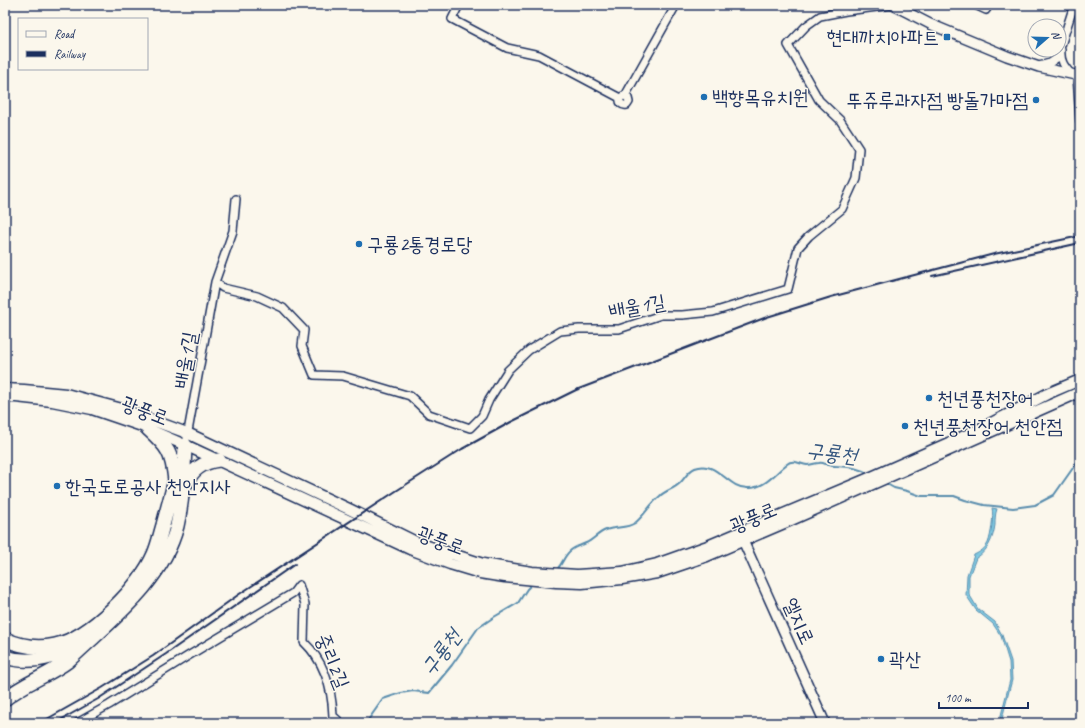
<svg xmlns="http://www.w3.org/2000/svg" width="1085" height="728" viewBox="0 0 1085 728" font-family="Caveat,'Poor Story',sans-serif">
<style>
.water{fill:#81cae2;stroke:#588cad}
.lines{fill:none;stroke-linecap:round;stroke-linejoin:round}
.stream{stroke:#588cad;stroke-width:2}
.minor-casing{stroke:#1b2f5e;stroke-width:10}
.tertiary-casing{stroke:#1b2f5e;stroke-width:12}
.secondary-casing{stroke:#1b2f5e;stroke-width:13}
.motorway-casing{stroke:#1b2f5e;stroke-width:16}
.minor{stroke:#fbf7ec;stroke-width:7}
.tertiary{stroke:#fbf7ec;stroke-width:9}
.secondary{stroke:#fbf7ec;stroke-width:10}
.motorway{stroke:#fbf7ec;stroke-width:13}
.rail{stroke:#1b2f5e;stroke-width:2}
.poi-dot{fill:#1f6fb2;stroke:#fbf7ec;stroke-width:1.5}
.labels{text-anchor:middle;stroke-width:3;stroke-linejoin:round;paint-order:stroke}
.poi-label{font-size:20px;fill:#1b2f5e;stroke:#fbf7ec;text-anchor:start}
.street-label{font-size:20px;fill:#1b2f5e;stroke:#fbf7ec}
.water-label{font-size:21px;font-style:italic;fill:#34567f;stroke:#fbf7ec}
</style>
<rect width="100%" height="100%" fill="#fbf7ec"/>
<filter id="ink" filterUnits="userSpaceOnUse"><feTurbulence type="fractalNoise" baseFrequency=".025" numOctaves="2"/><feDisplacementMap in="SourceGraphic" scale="8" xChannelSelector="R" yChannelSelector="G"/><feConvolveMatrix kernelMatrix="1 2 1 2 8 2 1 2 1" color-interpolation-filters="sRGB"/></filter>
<g filter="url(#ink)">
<path class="water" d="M992,508L997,509C995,514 995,520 995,525C993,539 988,551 976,558L969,576V594L978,609L995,622L1002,635L1011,661L1012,680L1009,691L1001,723H999L1010,680L1009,662L1001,636L993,624L976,610L966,595L967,575L974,555C980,552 985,549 988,543C991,536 994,515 992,508Z"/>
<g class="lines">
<path class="stream" d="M885,483L894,488L907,491L921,496H954L965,500L984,505L1013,508L1035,505L1054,495L1080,458
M558,568C563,563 564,556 570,551C575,546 580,546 586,543C593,540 598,533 606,530C616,526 626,529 635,523C643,517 651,503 660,496C666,490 674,489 680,483C685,478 688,471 695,468C717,459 728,490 749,488C765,488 775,473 787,464C793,459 800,464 807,465C811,465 815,463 819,463C822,462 825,464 828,465C845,468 853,465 869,474
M366,723L383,699L401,693L413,691L429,693L452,665L478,628L494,617L518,603L527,589L533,583"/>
<g class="minor-casing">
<path id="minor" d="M459,5L452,19L507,48L539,55L620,98
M975,5L986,10L989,5
M1061,50C1060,61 1064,66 1071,74
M1039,66L1050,63L1057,58L1074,5
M1077,76L1080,121
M625,96L628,98L629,102L627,105C622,106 619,103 620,98L623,96H625L676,5
M236,199L233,231L215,282L223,288L257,296L283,308L304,330L302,346L314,375L343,376L410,396L429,414L470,428L482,416L489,400L508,370L529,350L560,331L579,329H619L661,315H682L713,312L788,289L798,248L809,236L842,209L856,178L859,149L840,120L819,100L788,45L806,26L820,16L846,11L893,5
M187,437L215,282
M299,585L305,604L304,642C324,661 332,689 333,716L341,723
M77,723L109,705L188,656L293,593L299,585"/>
</g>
<g class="tertiary-casing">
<path id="tertiary" d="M893,5L930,24L1007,56L1039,67L1080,76
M740,534L825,723"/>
</g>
<g class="secondary-casing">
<path id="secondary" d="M5,389L24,390L66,394L122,409L187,433L351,510L418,543L483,564L532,572L577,575L622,572L657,564L705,547L867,479L978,430L1047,394L1080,380
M5,397H16L52,401L92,409L139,425L185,445L410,549L450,564L480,573L505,577L556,582L582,583L622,579L657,573L707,556L789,521L1080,392"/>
</g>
<g class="motorway-casing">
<path id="motorway" d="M148,429C168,447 172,453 175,480
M185,486C191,470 202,462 219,460
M5,639C22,647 37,649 55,645C90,638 140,586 154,554C158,545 160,535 163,525C168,507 173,488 178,469
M5,657C30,665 55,658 78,646
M5,699C24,683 48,676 68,661C76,654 84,646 92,639C127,607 165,573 177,526C183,500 184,472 185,445"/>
</g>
<use href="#minor" class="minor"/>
<use href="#tertiary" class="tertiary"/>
<use href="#secondary" class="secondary"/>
<use href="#motorway" class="motorway"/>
<path class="rail" d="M932,276L1080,243
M40,723L102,688L153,656L238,595L396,491L462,449L511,422L576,390L767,317L831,297L994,254L1080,236
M55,723L98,699L166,654L295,564"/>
</g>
</g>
<g class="poi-dot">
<rect x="943" y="33" width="8" height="8" rx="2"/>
<circle cx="704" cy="97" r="4"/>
<circle cx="1036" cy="100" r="4"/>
<circle cx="359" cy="244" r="4"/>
<circle cx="929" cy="398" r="4"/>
<circle cx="905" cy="426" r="4"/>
<circle cx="57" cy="486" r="4"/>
<circle cx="881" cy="659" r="4"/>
</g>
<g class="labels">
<g class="poi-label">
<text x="939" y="44" text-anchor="end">현대까치아파트</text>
<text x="712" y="104">백향목유치원</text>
<text x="1028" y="107" text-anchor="end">뚜쥬루과자점 빵돌가마점</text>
<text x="367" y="251">구룡2통경로당</text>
<text x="937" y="405">천년풍천장어</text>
<text x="913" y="433">천년풍천장어 천안점</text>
<text x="65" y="493">한국도로공사 천안지사</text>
<text x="889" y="666">곽산</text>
</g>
<g class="street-label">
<text transform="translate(637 306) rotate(-10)" y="7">배울1길</text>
<text transform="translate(185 360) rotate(-80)" y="7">배울1길</text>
<text transform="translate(145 410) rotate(21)" y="7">광풍로</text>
<text transform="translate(753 517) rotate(-23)" y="7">광풍로</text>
<text transform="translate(441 540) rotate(20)" y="7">광풍로</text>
<text transform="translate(799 621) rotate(66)" y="7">엘지로</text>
<text transform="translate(333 661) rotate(68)" y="7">중리2길</text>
</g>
<g class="water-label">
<text transform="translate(832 453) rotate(7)" y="7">구룡천</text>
<text transform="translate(441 652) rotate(-53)" y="7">구룡천</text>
</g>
</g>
<rect width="1085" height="728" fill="none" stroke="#fbf7ec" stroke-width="20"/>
<rect x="10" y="10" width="1065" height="708" fill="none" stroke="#1b2f5e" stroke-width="1.5" filter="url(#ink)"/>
<rect x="18" y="18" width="130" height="52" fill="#fbf7ec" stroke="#a1a7b3"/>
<rect x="26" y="31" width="20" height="6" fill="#fbf7ec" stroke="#a1a7b3"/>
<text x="54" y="38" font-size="12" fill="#1b2f5e">Road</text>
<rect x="26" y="51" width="20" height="6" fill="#1b2f5e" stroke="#a1a7b3"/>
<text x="54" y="58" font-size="12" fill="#1b2f5e">Railway</text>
<g transform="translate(1047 38) rotate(70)"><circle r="19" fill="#fbf7ec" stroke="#a1a7b3"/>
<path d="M0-3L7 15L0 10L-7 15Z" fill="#1f6fb2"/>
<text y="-6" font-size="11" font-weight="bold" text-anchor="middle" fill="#1b2f5e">N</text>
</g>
<path d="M939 702v6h89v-6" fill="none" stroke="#1b2f5e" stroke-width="2"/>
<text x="945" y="702" font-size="12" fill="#1b2f5e" stroke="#fbf7ec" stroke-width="3" paint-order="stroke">100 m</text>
</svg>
